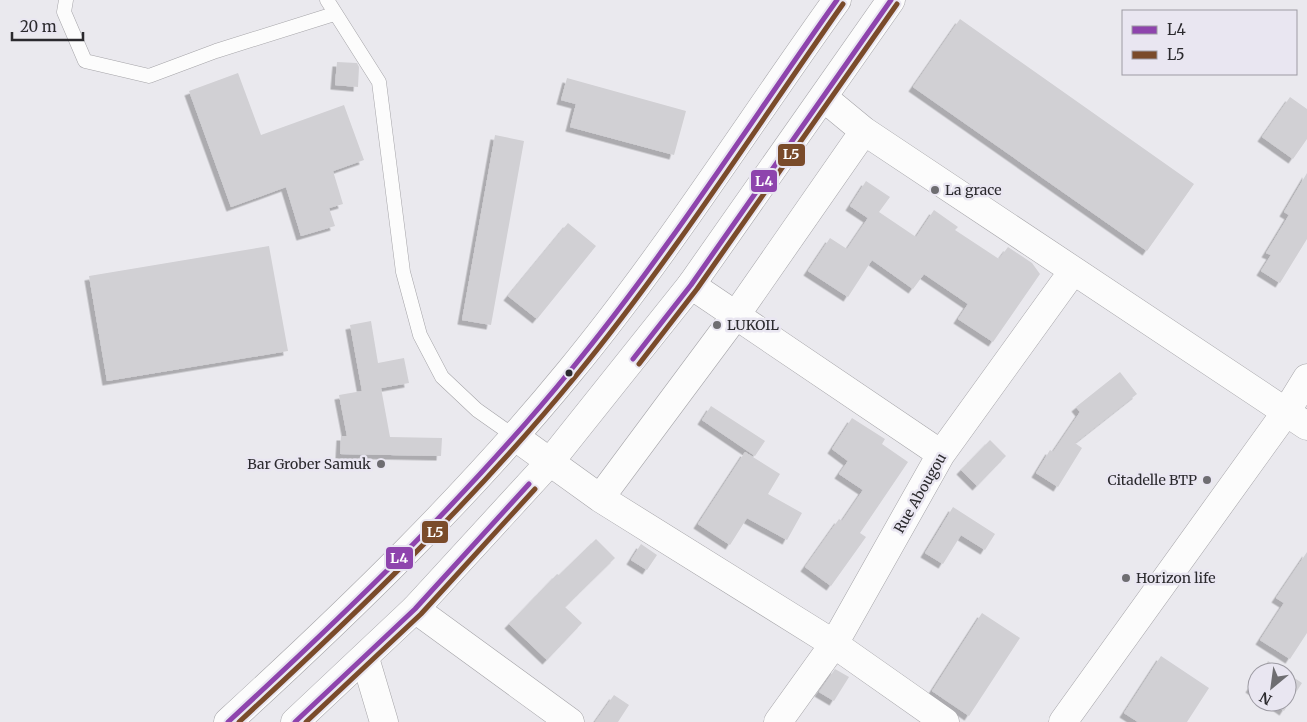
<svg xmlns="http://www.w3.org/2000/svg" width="1307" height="722" viewBox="0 0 1307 722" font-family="Merriweather,serif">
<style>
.building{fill:#d1d0d4;filter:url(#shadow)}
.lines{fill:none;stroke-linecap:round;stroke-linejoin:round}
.service-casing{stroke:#a5a4a8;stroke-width:15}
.minor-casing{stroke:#a5a4a8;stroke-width:29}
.secondary-casing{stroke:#a5a4a8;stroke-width:29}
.service{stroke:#fcfcfc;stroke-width:14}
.minor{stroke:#fcfcfc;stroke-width:28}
.secondary{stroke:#fcfcfc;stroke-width:28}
.bus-1-casing{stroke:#e9e6f1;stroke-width:9}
.bus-2-casing{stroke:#e9e6f1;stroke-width:9}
.bus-1{stroke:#8e44ad;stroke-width:5}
.bus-2{stroke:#7a4b2a;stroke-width:5}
.poi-dot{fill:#6e6d71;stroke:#e9e6f1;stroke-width:2}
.bus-dot{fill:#2b2a2e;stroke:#e9e6f1;stroke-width:2}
.labels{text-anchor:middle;stroke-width:5;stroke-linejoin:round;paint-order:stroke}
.poi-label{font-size:14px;fill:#2b2a2e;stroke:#e9e6f1;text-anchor:start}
.street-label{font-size:14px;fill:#2b2a2e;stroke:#e9e6f1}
.line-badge{stroke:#e9e6f1;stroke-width:2}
.badge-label{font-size:14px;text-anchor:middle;font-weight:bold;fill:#fff}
</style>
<defs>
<filter id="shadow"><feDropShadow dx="-4.5" dy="4.5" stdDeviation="0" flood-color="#0004"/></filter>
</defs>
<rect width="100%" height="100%" fill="#eae9ee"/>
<path class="building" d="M960,19L1194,184L1147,251L913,87Z
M337,62L357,63L359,67L358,87L335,85Z
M238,73L261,135L344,105L364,160L333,171L343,204L329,208L335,226L301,236L286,187L231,207L189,91Z
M567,78L686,111L674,155L570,127L576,104L561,100Z
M1290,97L1307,109V139L1293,159L1262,137Z
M495,135L524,141L491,325L462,320Z
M1307,173V239L1280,283L1261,271L1271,255L1266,253L1289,215L1284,212Z
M866,181L890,197L879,212L916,237L934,210L958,227L955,230L999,259L1008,247L1032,263L1040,274L993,342L958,319L968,304L924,274L913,289L872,260L848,297L808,271L830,238L847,249L868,218L850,206Z
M568,223L596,246L537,319L508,296Z
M269,246L288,351L107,381L89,276Z
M371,321L378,363L404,358L409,383L381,388L390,437L442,438L441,456L340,454L341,436H347L339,395L362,391L350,325Z
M1120,372L1137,394L1075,443L1082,448L1058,487L1036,473L1050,450L1053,452L1080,412L1076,407Z
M711,406L765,441L755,456L702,420Z
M852,418L885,439L882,444L908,462L860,533L866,537L831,586L805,567L839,519L842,521L863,490L839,474L848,461L832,449Z
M990,440L1006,456L977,486L961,470Z
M745,452L780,474L768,494L802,513L787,540L747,518L730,545L698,524Z
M953,507L995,534L985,550L961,535L943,564L925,553Z
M596,539L615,558L565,607L582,623L547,660L509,624L557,574L559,575Z
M641,544L657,555L647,570L631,560Z
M1307,552V633L1290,659L1260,640L1284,603L1276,598Z
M982,613L1020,638L969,716L932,691Z
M1161,656L1209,688L1187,722H1138L1124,713Z
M1268,661L1285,672H1261Z
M835,669L849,677L834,701L819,692Z
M1287,673L1302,683L1284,711L1271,702H1287Z
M1257,678V693L1250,688Z
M614,695L629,705L618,722H595Z"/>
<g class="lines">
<g class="service-casing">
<path id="service" d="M66,0L64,12L85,61L149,76L216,51L334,14
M327,0L379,82L403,272L420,335L442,377L477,410L514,436"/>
</g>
<g class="minor-casing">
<path id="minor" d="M824,98L864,131L1307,426
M691,285L941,454
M514,436L600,498L834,644L945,722
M600,498L736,315L864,131
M415,609L570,722
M365,658L384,722
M778,722L834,644L941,454L1073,271
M1063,722L1286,412L1307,378"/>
</g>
<g class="secondary-casing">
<path id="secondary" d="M228,722C348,612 467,497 570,371C667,253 748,124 837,0
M295,722L415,609L549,463L691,285L891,0"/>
</g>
<use href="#service" class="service"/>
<use href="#minor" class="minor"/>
<use href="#secondary" class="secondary"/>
<g class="bus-1-casing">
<path id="bus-1" d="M633,359L691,285L891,0
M228,722C348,611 466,498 570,371C667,253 749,124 837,0
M295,722L415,609L529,484"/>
</g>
<g class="bus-2-casing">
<path id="bus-2" d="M639,364L697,289L897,4
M239,722C357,613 473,501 575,377C672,259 755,129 843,4
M306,722L421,614L535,489"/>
</g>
<use href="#bus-1" class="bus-1"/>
<use href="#bus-2" class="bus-2"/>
</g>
<g class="poi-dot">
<circle cx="935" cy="190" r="5"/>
<circle cx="717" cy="325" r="5"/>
<circle cx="381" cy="464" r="5"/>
<circle cx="1207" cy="480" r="5"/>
<circle cx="1126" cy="578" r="5"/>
</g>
<circle class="bus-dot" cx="569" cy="373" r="4.5"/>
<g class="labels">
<g class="poi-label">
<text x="945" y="195">La grace</text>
<text x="727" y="330">LUKOIL</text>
<text x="371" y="469" text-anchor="end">Bar Grober Samuk</text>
<text x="1197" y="485" text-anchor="end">Citadelle BTP</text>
<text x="1136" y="583">Horizon life</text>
</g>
<g class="street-label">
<text transform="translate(920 493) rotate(-60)" y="5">Rue Abougou</text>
</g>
</g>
<g class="line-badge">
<rect x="777" y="143" width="29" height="24" rx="5" fill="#7a4b2a"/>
<rect x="750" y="169" width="28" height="24" rx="5" fill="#8e44ad"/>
<rect x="421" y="520" width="28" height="24" rx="5" fill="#7a4b2a"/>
<rect x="385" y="546" width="29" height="24" rx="5" fill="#8e44ad"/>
</g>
<g class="badge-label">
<text x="791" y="159">L5</text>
<text x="764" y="186">L4</text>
<text x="435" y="537">L5</text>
<text x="399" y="563">L4</text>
</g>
<rect x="1122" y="10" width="175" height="65" fill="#e9e6f1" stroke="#9d9ba3"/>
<rect x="1132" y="26" width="25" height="8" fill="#8e44ad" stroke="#9d9ba3"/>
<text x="1167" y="35" font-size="15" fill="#2b2a2e">L4</text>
<rect x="1132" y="51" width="25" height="8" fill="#7a4b2a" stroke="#9d9ba3"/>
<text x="1167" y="60" font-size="15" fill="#2b2a2e">L5</text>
<g transform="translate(1272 687) rotate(209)"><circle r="24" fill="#e9e6f1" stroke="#9d9ba3"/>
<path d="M0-4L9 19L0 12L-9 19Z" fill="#6e6d71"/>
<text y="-8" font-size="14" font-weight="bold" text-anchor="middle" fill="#2b2a2e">N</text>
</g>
<path d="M12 32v8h71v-8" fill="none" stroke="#2b2a2e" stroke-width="2.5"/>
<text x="20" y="32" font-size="15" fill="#2b2a2e" stroke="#e9e6f1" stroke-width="4" paint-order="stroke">20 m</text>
</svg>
